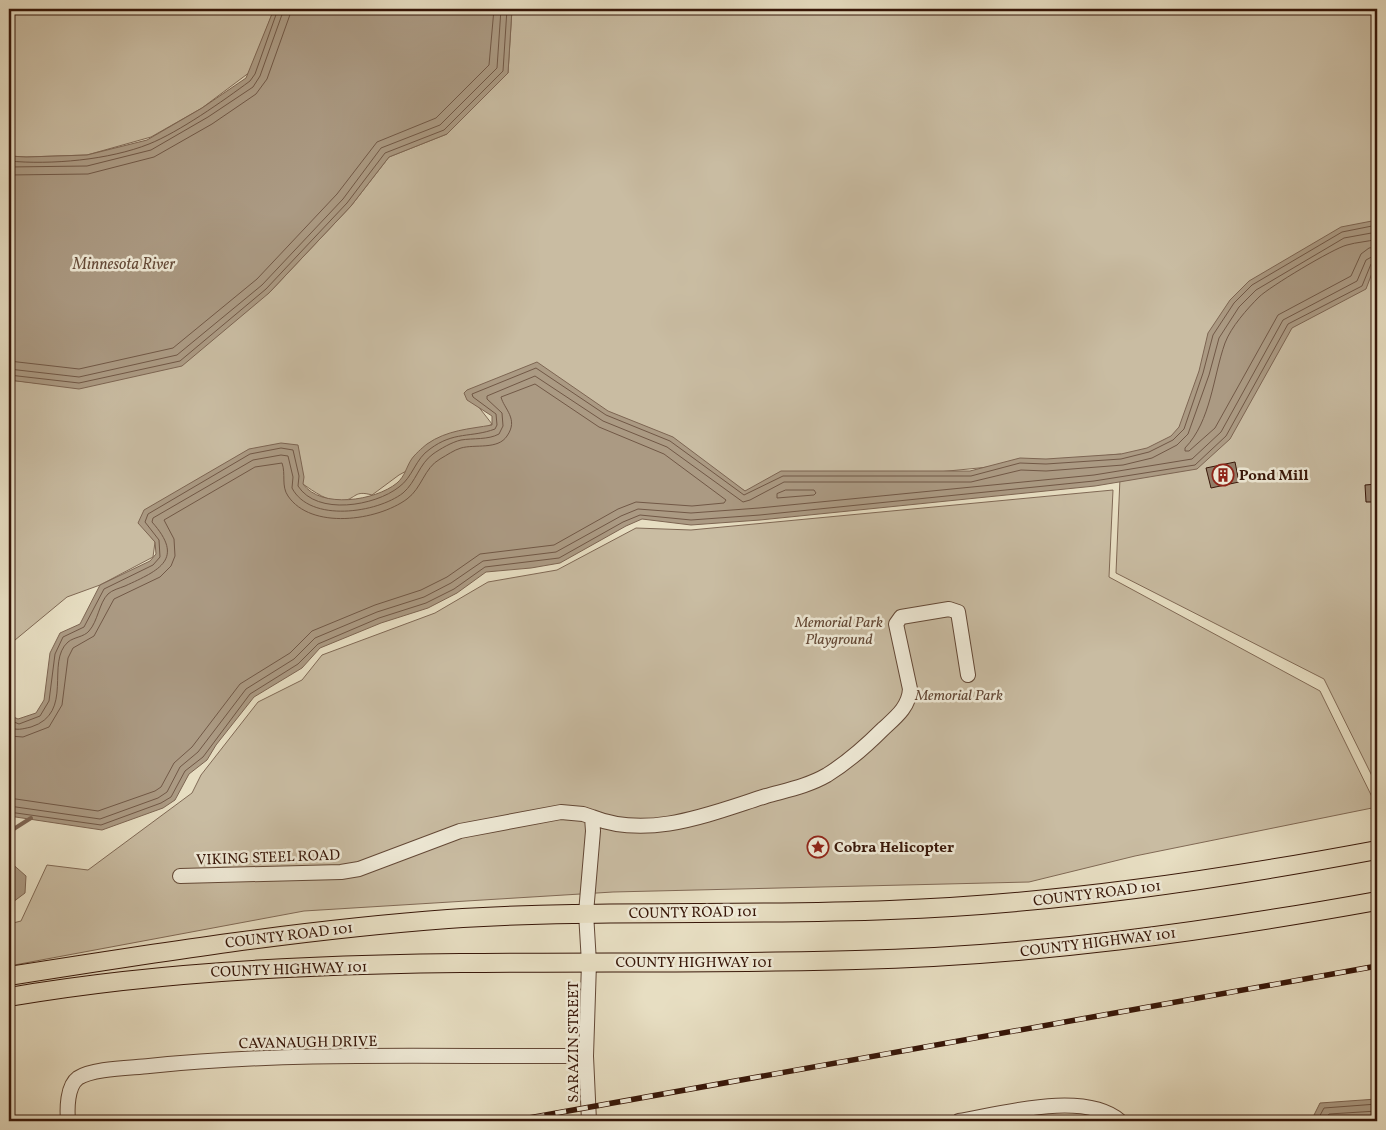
<svg xmlns="http://www.w3.org/2000/svg" width="1386" height="1130" viewBox="0 0 1386 1130" font-family="Vollkorn,serif">
<style>
.green{fill:#c9bca2;stroke:#806955}
.water{fill:#ab9a83;stroke:#7d6552}
.lines{fill:none;stroke-linecap:round;stroke-linejoin:round}
.shore{stroke:#715846;stroke-width:1}
.stream{stroke:#7d6552;stroke-width:4}
.building{fill:#937e69;stroke:#371608}
.minor-casing{stroke:#634836;stroke-width:16}
.major-casing{stroke:#371608;stroke-width:20}
.minor{stroke:#efead7;stroke-width:14}
.major{stroke:#e7dec2;stroke-width:18}
.rail-casing{stroke:#371608;stroke-width:5.5}
.rail{stroke:#efead7;stroke-width:4;stroke-dasharray:11;stroke-linecap:butt}
.labels{text-anchor:middle;stroke-width:5;stroke-linejoin:round;paint-order:stroke}
.poi-label{font-size:15px;font-weight:bold;fill:#371608;stroke:#efead7;text-anchor:start}
.park-label{font-size:15px;font-style:italic;fill:#634836;stroke:#efead7}
.street-label{font-size:15px;fill:#371608;stroke:#efead7}
.water-label{font-size:16px;font-style:italic;fill:#654b39;stroke:#efead7}
</style>
<rect width="100%" height="100%" fill="#e7dec2"/>
<filter id="stains"><feTurbulence type="fractalNoise" baseFrequency=".004" numOctaves="4"/><feColorMatrix values="0 0 0 0 .2 0 0 0 0 .09 0 0 0 0 .02 0 0 0 .5 -.17"/></filter>
<radialGradient id="worn" r=".72"><stop offset=".6" stop-color="#630" stop-opacity="0"/><stop offset="1" stop-color="#630" stop-opacity=".3"/></radialGradient>
<path class="green" d="M9,9H274L250,72L202,108L151,137L87,155L26,157L9,156Z
M512,9H1377V786L1324,679L1116,573L1121,454L745,491L624,418L474,401L492,424L399,475L372,495C354,490 357,498 343,501C329,503 313,491 303,484L146,531L155,542L153,557L100,585L67,597L9,645V380L72,387L269,293L351,206L389,157L447,134L508,73Z
M1113,490L1109,577L1320,691L1377,807L1135,856L1029,882L613,892L304,911L9,966V924L21,921L47,865L88,870L192,793L201,775L258,702L302,680L322,655L435,613L488,582L557,570L636,528L691,530Z"/>
<path class="water" d="M274,9H512L508,73L447,134L389,157L351,206L269,293L182,366L79,389L9,380V156L26,157L87,155L147,140L202,108L246,78Z
M1377,220V260L1366,289L1292,328L1230,439L1197,469L1095,486L760,520L691,525L642,519L626,526L560,563L531,568L486,572L457,593L428,608L381,623L320,648L302,668L254,697L216,745L207,760L189,774L175,800L163,808L102,830L9,816V715L18,719L36,713L44,700L50,653L60,633L80,624L100,585L150,561L156,554L155,542L138,523L144,510L249,449L281,443L298,445L304,477L303,484C321,509 375,501 397,483C405,476 406,468 411,460C414,455 422,448 427,444C447,430 469,429 492,425V416L467,400L464,393L467,390L537,362L608,411L673,437L745,491L781,471H970L1020,458L1046,459L1121,454L1147,448L1171,436L1179,427L1199,371L1208,333L1230,300L1249,281L1341,227Z
M9,861L26,876L25,893L9,905Z
M1377,1099V1121H1311L1320,1103Z"/>
<g class="lines">
<path class="shore" d="M9,161C51,165 109,160 149,144C179,132 223,101 250,81L255,74L278,9
M9,167L87,166L151,150L208,117L253,87L260,76L284,9
M9,175L88,174L154,157L212,124L256,94L267,79L292,9
M1377,239C1367,242 1357,242 1347,245C1334,248 1269,287 1259,297C1247,309 1231,327 1225,343C1213,377 1211,421 1185,448V451H1189L1215,428L1278,315L1351,276L1361,254L1369,248L1377,247
M9,361L79,369L173,348L257,279L337,194L377,142L436,118L489,65L494,9
M9,369L79,377L177,355L262,285L343,199L381,148L440,125L497,68L501,9
M9,375L79,383L180,361L266,289L347,203L385,153L444,130L503,71L507,9
M786,490H814L816,493L814,495L777,498V494Z
M9,720L19,724L40,716L49,701L55,654L63,637L84,627L104,589L153,565L160,557L159,540L145,522L148,514L250,454L281,448L293,450L299,476L298,486C317,516 375,506 399,487C413,477 415,459 430,449C454,431 471,438 495,429L497,425L496,414L473,397L472,394L536,368L606,415L670,441L744,495L783,476H971L1020,463L1046,464L1121,459L1149,452L1173,440L1184,429L1203,373L1213,335L1234,303L1252,285L1342,232L1377,225
M9,727C17,731 22,729 31,727C75,713 45,662 68,642C74,637 84,637 89,631C98,621 99,603 108,594C112,590 120,588 125,586C160,570 185,559 152,522L153,518L253,460L281,455L288,456L293,477L292,488C310,523 377,513 403,493C416,482 419,464 433,454C440,449 452,442 461,440C473,438 488,440 499,434L503,426L502,413L487,399V396L535,376L603,421L667,447L743,502L750,500L784,482H971L1021,470L1046,471L1123,465L1152,458L1177,445L1188,434L1209,375L1219,338L1239,307L1256,290L1344,238L1377,232
M9,736L23,737L49,727L62,705L68,658L73,648L94,636L114,599L160,577L171,566L175,556L174,539L164,520L255,467L282,463C286,474 281,486 288,496C311,530 377,521 407,499C422,488 424,468 440,459C447,455 454,450 461,448C475,444 498,450 507,436C519,419 504,409 501,397L535,384L599,427L664,454L726,500L724,503L692,506L636,502L618,509L554,545L480,554L447,577L421,590L375,605L312,631L290,653L240,684L192,747L174,763L161,787L155,791L98,811L9,798
M9,806L100,819L158,798L167,792L180,767L198,752L246,689L294,659L315,638L377,612L424,597L451,583L483,561L556,552L621,516L638,509L691,513L759,508L1094,475L1192,459L1221,432L1283,320L1357,281L1366,260L1377,254
M9,812L101,825L161,803L171,797L185,771L203,757L250,694L298,664L318,644L379,618L426,603L454,589L485,567L559,558L623,522L640,515L691,520L760,515L1094,481L1195,465L1226,436L1288,324L1362,286L1371,264L1377,261
M1317,1121L1324,1108L1377,1104
M1324,1121L1329,1114L1377,1111"/>
<path class="stream" d="M9,832L31,818"/>
</g>
<path class="building" d="M1235,462L1239,482L1211,488L1206,468Z
M1377,484V502H1366L1365,485Z"/>
<g class="lines">
<g class="minor-casing">
<path id="minor" d="M592,817C649,840 712,813 766,796C787,790 808,786 827,775C848,762 866,746 883,729C896,717 909,707 910,689L896,624L901,617L949,609L958,612L968,675
M180,876L341,872L359,869L460,831L561,812L583,814L592,817L593,831L586,913L589,963L586,1056L589,1121
M68,1121C67,1109 67,1086 78,1078C93,1068 132,1068 149,1066C294,1051 441,1057 586,1056
M959,1121C1001,1114 1084,1090 1120,1121"/>
</g>
<g class="major-casing">
<path id="major" d="M9,976C155,953 300,930 448,919C595,909 743,916 890,910C1054,904 1217,880 1377,850
M9,997C289,949 574,968 856,960C1032,956 1205,932 1377,901"/>
</g>
<use href="#minor" class="minor"/>
<use href="#major" class="major"/>
<g class="rail-casing">
<path id="rail" d="M512,1121L1377,966"/>
</g>
<use href="#rail" class="rail"/>
</g>
<defs>
<g id="building-ring" transform="scale(1.125)"><circle r="9.5" fill="#efead7" stroke="#8f2418" stroke-width="1.5"/><path d="M-4-6H4V6H1V3H-1V6H-4ZM-2.5-4.3h1.7v1.8h-1.7ZM.8-4.3h1.7v1.8H.8ZM-2.5-1h1.7V.8h-1.7ZM.8-1h1.7V.8H.8Z" fill="#8f2418"/></g>
<g id="sight-ring" transform="scale(1.125)"><circle r="9.5" fill="#efead7" stroke="#8f2418" stroke-width="1.5"/><path d="M0-6L1.8-2.2L6-1.7L2.9 1.2L3.7 5.4L0 3.3L-3.7 5.4L-2.9 1.2L-6-1.7L-1.8-2.2Z" fill="#8f2418"/></g>
</defs>
<g fill-rule="evenodd">
<use href="#building-ring" x="1223" y="475"/>
<use href="#sight-ring" x="818" y="847"/>
</g>
<g class="labels">
<g class="poi-label">
<text x="1239" y="480">Pond Mill</text>
<text x="834" y="852">Cobra Helicopter</text>
</g>
<g class="park-label">
<text x="839" y="627">Memorial Park<tspan x="839" dy="17">Playground</tspan></text>
<text x="959" y="700">Memorial Park</text>
</g>
<g class="street-label">
<text transform="translate(268 857) rotate(-2)" y="5">VIKING STEEL ROAD</text>
<text transform="translate(1097 893) rotate(-7)" y="5">COUNTY ROAD 101</text>
<text transform="translate(693 912) rotate(-1)" y="5">COUNTY ROAD 101</text>
<text transform="translate(289 935) rotate(-7)" y="5">COUNTY ROAD 101</text>
<text transform="translate(1098 942) rotate(-7)" y="5">COUNTY HIGHWAY 101</text>
<text x="694" y="967">COUNTY HIGHWAY 101</text>
<text transform="translate(289 969) rotate(-2)" y="5">COUNTY HIGHWAY 101</text>
<text transform="translate(308 1042) rotate(-1)" y="5">CAVANAUGH DRIVE</text>
<text transform="translate(573 1042) rotate(-90)" y="5">SARAZIN STREET</text>
</g>
<g class="water-label">
<text x="124" y="269">Minnesota River</text>
</g>
</g>
<rect width="1386" height="1130" fill="none" stroke="#e7dec2" stroke-width="30"/>
<rect x="10" y="10" width="1366" height="1110" fill="none" stroke="#371608" stroke-width="2.5"/>
<rect x="15" y="15" width="1356" height="1100" fill="none" stroke="#371608"/>
<rect width="100%" height="100%" filter="url(#stains)"/>
<rect width="100%" height="100%" fill="url(#worn)"/>
</svg>
